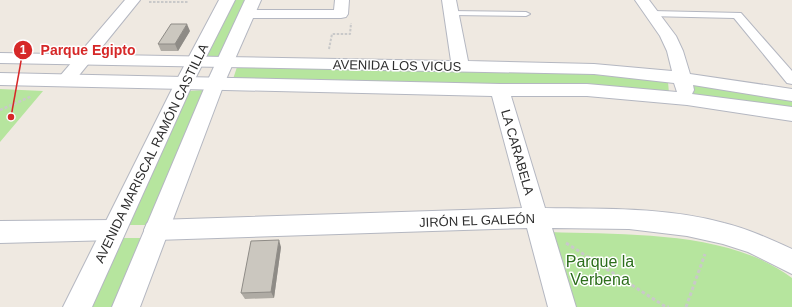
<svg xmlns="http://www.w3.org/2000/svg" width="792" height="307" viewBox="0 0 792 307" font-family="Arial,sans-serif">
<style>
.green{fill:#b6e59e}
.lines{fill:none;stroke-linecap:round;stroke-linejoin:round}
.service-casing{stroke:#b4b7c1;stroke-width:2}
.pedestrian-casing{stroke:#b4b7c1;stroke-width:2}
.minor-casing{stroke:#b4b7c1;stroke-width:2}
.tertiary-casing{stroke:#b4b7c1;stroke-width:2}
.secondary-casing{stroke:#b4b7c1;stroke-width:2}
.path-far2{stroke:#c9c9c9;stroke-width:2;stroke-dasharray:2.5 1.5;stroke-linecap:butt}
.path-far1{stroke:#c9c9c9;stroke-width:2.5;stroke-dasharray:3 2;stroke-linecap:butt}
.path{stroke:#c9c9c9;stroke-width:3;stroke-dasharray:3.5 2.5;stroke-linecap:butt}
.service{fill:#fff;fill-rule:evenodd}
.pedestrian{fill:#fff;fill-rule:evenodd}
.minor{fill:#fff;fill-rule:evenodd}
.tertiary{fill:#fff;fill-rule:evenodd}
.secondary{fill:#fff;fill-rule:evenodd}
.wall{fill:#afaba4}
.shaded-wall{fill:#8e8b86}
.building{fill:#cbc7bf;stroke:#8e8b86}
.labels{text-anchor:middle;stroke-width:3;stroke-linejoin:round;paint-order:stroke}
.street-label{font-size:13px;fill:#2e2e2e;stroke:#fff}
.near-park-label{font-size:16px;fill:#2c6e1b;stroke:#fff}
.leader{fill:none;stroke:#d62828;stroke-width:1.5}
.callout-dot{fill:#d62828;stroke:#fff;stroke-width:1.5}
.mark-label{font-size:12px;text-anchor:middle;font-weight:bold;fill:#fff}
.callout-label{font-size:14px;text-anchor:middle;font-weight:bold;fill:#d62828;stroke:#fff;stroke-width:3;stroke-linejoin:round;paint-order:stroke}
</style>
<rect width="100%" height="100%" fill="#efe9e1"/>
<path class="green" d="M232,0H249L221,59L202,58Z
M237,67L588,74L668,82L669,93L509,85L233,79Z
M692,82L792,97V112L694,97Z
M0,89L43,91L0,142Z
M204,90L148,225H129L189,91Z
M550,232C625,235 729,230 792,278V307H573Z
M123,238H141L112,307H92Z"/>
<g class="lines">
<g class="service-casing">
<path id="service" d="M449,11L526,12L530,14L526,16L452,15H449Z"/>
</g>
<g class="pedestrian-casing">
<path id="pedestrian" d="M652,11L741,13L792,71V84L787,83L734,18L648,16L646,14L648,12Z"/>
</g>
<g class="minor-casing">
<path id="minor" d="M125,0H140L72,84L66,86L60,84L57,80L60,76Z
M335,0H349L348,14L346,17L341,18H246L241,17L239,14L241,11L246,10H334Z
M442,0H456L468,61L594,64L672,71L667,51L660,36L635,0H649L676,36L683,51L690,74L792,89V101L693,85L694,90L692,94L792,107V121L687,105L587,96H511L545,208C604,209 667,207 724,223C748,229 770,239 792,249V274L748,252L723,244L687,236L629,229L552,228L576,307H548L527,228L156,240L147,237L144,230L147,223L156,220L522,208L492,96L184,89L178,87L175,83L178,79L184,77L500,84H587L677,92L674,83L594,74L224,67L218,66L215,62L218,58L224,57L451,61Z
M114,220L123,223L126,230L123,237L114,240L0,243V221Z"/>
</g>
<g class="tertiary-casing">
<path id="tertiary" d="M0,53L224,57L230,58L233,62L230,66L224,67L0,63Z
M0,73L184,77L191,79L193,83L191,87L184,89L0,85Z"/>
</g>
<g class="secondary-casing">
<path id="secondary" d="M219,0H235L193,83L92,307H63L175,83Z
M245,0H261L224,84L140,307H112L206,84Z"/>
</g>
<path class="path-far2" d="M149,2H188
M329,49L332,34H350L351,23"/>
<path class="path-far1" d="M0,110L32,96"/>
<path class="path" d="M566,243L666,307H669
M686,307L705,254"/>
<use href="#service" class="service"/>
<use href="#pedestrian" class="pedestrian"/>
<use href="#minor" class="minor"/>
<use href="#tertiary" class="tertiary"/>
<use href="#secondary" class="secondary"/>
</g>
<path class="wall" d="M190,31L178,51H161L158,44Z
M281,247L274,298L245,299L241,293Z"/>
<path class="shaded-wall" d="M187,24L190,31L178,51L175,44Z
M279,240L281,247L274,298L271,292Z"/>
<path class="building" d="M171,24H187L175,44H158Z
M279,240L271,292L241,293L251,241Z"/>
<g class="labels">
<g class="street-label">
<text transform="translate(397 65) rotate(1)" y="5">AVENIDA LOS VICUS</text>
<text transform="translate(518 152) rotate(74)" y="5">LA CARABELA</text>
<text transform="translate(151 153) rotate(-64)" y="5">AVENIDA MARISCAL RAMÓN CASTILLA</text>
<text transform="translate(477 220) rotate(-2)" y="5">JIRÓN EL GALEÓN</text>
</g>
<g class="near-park-label">
<text x="600" y="267">Parque la<tspan x="600" dy="18">Verbena</tspan></text>
</g>
</g>
<path class="leader" d="M11 117L23 50"/>
<g class="callout-dot">
<circle cx="11" cy="117" r="4"/>
<circle cx="23" cy="50" r="10"/>
</g>
<g class="mark-label">
<text x="23" y="54">1</text>
</g>
<g class="callout-label">
<text x="88" y="55">Parque Egipto</text>
</g>
</svg>
